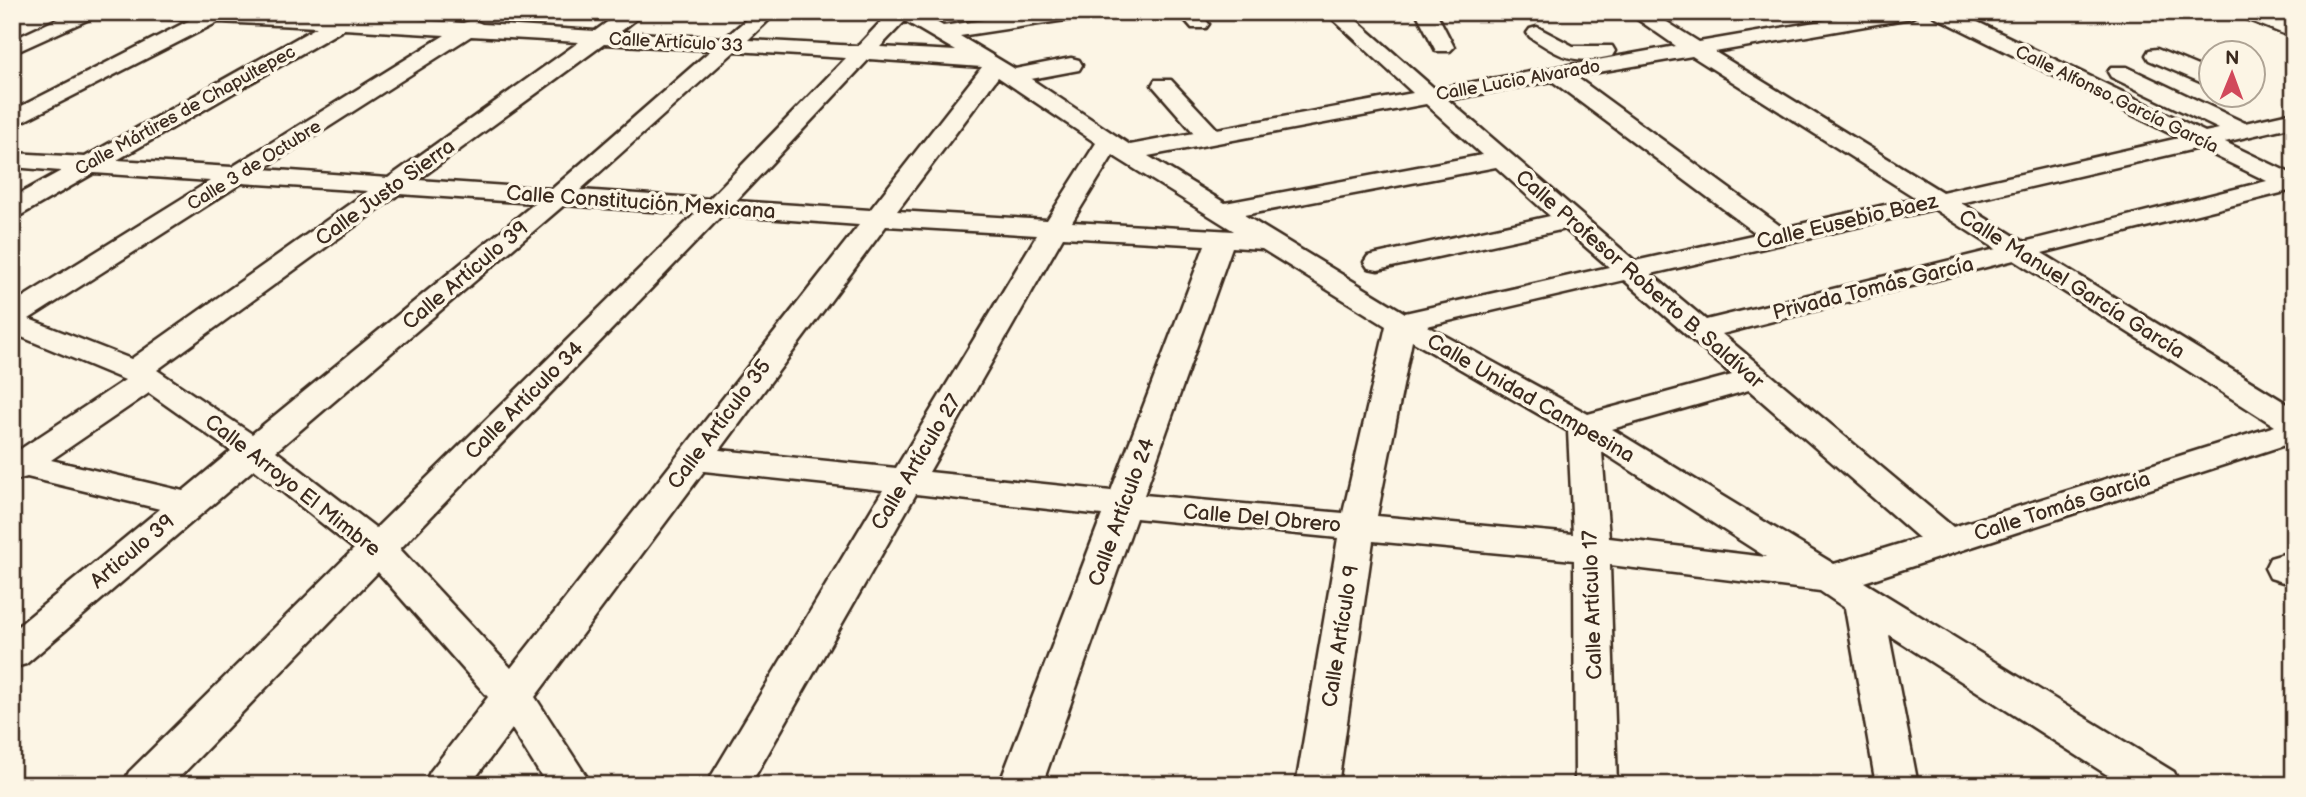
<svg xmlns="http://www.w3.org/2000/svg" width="2306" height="797" viewBox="0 0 2306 797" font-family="'Balsamiq Sans',sans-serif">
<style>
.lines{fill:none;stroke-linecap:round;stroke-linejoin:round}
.minor-casing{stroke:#3b2a1e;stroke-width:5}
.minor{fill:#fcf5e5;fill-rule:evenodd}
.labels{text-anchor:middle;stroke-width:7;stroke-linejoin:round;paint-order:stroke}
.far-street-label{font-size:18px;fill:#3b2a1e;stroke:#fcf5e5}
.street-label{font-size:21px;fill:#3b2a1e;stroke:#fcf5e5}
</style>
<rect width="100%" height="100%" fill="#fcf5e5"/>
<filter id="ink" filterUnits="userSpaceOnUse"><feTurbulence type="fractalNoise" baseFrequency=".0143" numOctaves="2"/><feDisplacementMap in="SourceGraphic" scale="14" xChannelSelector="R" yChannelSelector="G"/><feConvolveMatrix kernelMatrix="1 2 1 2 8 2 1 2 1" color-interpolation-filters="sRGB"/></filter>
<g filter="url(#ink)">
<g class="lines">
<g class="minor-casing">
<path id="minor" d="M72,12H99L96,16L12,54V40Z
M147,12L343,15L463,23L473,20L482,24L595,31L621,12H645L620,32L725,38L755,12H777L748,40L858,46L890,12H919L943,26L1037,12H1089L1079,18L960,36L1015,69L1071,58L1079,60L1082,65L1079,70L1031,79L1130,145L1194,133L1152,85L1155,80H1171L1217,129L1413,93L1325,12H1347L1435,89L1676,46L1627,12H1651L1699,42L1874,12H1921L1911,18L1715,52L1942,192L2179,138L1934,16L1931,12H1957L2205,132L2219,129L2111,77L2108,72L2111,67H2127L2245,123L2294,112V126L2225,142L2294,175V193L2289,191L2042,253L2294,408V442L1864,582L2174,772L2180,785H2123L1889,635L1918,785H1876L1845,608L1820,591L1610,565L1617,785H1575L1574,560L1373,541L1338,785H1296L1338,538L1136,518L1042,785H999L1102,515L916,494L750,785H706L883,490L704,471L535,697L592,785H547L512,729L470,785H424L430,772L488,697L378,572L172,785H123L129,772L354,549L254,469L26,664L12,668V631L160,509L27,477L12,481V451L16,452L125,380L12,333V304L210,181L94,173L21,215L12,217V198L61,171L12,167V153L85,157L317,27L218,22L12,127V111L190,20L157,18ZM905,21L956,51L880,47ZM344,29L445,35L232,167L117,160ZM471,36L579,42L388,178L263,169ZM604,44L711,50L552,189L418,180ZM735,51L846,58L709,199L580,190ZM1692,56L1916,198L1783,228L1575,76ZM869,59L982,67L870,210L736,201ZM998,77L1096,143L1047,220L897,211ZM1552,81L1757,234L1635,261L1448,100ZM1426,104L1482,155L1225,203L1148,156ZM2199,148L2267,181L2024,242L1961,203ZM1113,155L1117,158L1234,231L1072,222ZM1496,167L1550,216L1368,256L1364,262L1368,268L1378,270L1565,229L1609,267L1405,313L1244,215ZM242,183L368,191L131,359L29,319ZM399,194L535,203L252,434L157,370ZM564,205L695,214L376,528L276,451ZM1934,209L1996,249L1706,320L1651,274ZM722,215L859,225L511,668L400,549ZM886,226L1037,235L896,468L720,450ZM1063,237L1205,245L1111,491L929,472ZM1232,247L1262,249L1386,326L1343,513L1144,495ZM2014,260L2275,426L1953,527L1722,334ZM1624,280L1732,375L1588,414L1427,326ZM1412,341L1568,431L1573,534L1377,516ZM1749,390L1919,538L1834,564L1612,429ZM149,393L231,451L183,491L51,460ZM1602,452L1766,557L1609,538Z
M1178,12H1199L1209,24L1206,28H1192Z
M1416,12H1436L1454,47L1450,51H1436Z
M2235,12H2263L2294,25V38L2238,16Z
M1537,27L1573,46H1612L1615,51L1612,56C1573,65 1561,57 1530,37L1527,33L1530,29Z
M2157,49L2212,72V87L2149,60L2146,55L2149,50Z
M2294,551V578L2283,582L2270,578L2265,568L2270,558Z"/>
</g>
<use href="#minor" class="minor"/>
</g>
</g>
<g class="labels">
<g class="far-street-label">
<text transform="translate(676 42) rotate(3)" y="6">Calle Artículo 33</text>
<text transform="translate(1518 80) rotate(-10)" y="6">Calle Lucio Alvarado</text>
<text transform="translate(2117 99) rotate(26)" y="6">Calle Alfonso García García</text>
<text transform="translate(185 110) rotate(-29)" y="6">Calle Mártires de Chapultepec</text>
<text transform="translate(254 165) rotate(-32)" y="6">Calle 3 de Octubre</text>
</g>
<g class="street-label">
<text transform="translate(385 192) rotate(-36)" y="7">Calle Justo Sierra</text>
<text transform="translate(641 202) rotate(4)" y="7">Calle Constitución Mexicana</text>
<text transform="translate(1847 221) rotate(-13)" y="7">Calle Eusebio Baez</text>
<text transform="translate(465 275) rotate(-40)" y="7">Calle Artículo 39</text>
<text transform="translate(1640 279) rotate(41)" y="7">Calle Profesor Roberto B. Saldívar</text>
<text transform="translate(2072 284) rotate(32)" y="7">Calle Manuel García García</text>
<text transform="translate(1873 288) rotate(-14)" y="7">Privada Tomás García</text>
<text transform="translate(1531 398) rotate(30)" y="7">Calle Unidad Campesina</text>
<text transform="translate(524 400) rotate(-45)" y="7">Calle Artículo 34</text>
<text transform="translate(719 424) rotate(-53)" y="7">Calle Artículo 35</text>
<text transform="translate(916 462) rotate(-59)" y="7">Calle Artículo 27</text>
<text transform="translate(293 485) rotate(38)" y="7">Calle Arroyo El Mimbre</text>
<text transform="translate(2062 506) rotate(-18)" y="7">Calle Tomás García</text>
<text transform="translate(1121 512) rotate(-70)" y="7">Calle Artículo 24</text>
<text transform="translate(1262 518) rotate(5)" y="7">Calle Del Obrero</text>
<text transform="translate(132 551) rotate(-40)" y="7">Articulo 39</text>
<text transform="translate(1592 605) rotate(-92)" y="7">Calle Artículo 17</text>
<text transform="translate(1340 636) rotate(-81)" y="7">Calle Artículo 9</text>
</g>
</g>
<rect width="2306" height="797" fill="none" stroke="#fcf5e5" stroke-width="42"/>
<rect x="21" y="21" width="2264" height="755" fill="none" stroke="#3b2a1e" stroke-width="2.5" filter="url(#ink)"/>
<g transform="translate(2232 74) rotate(1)"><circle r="33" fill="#fcf5e5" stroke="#afa495" stroke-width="2"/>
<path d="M0-5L12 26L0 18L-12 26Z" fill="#d1495b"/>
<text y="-10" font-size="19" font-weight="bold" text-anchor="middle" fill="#3b2a1e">N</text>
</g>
</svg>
